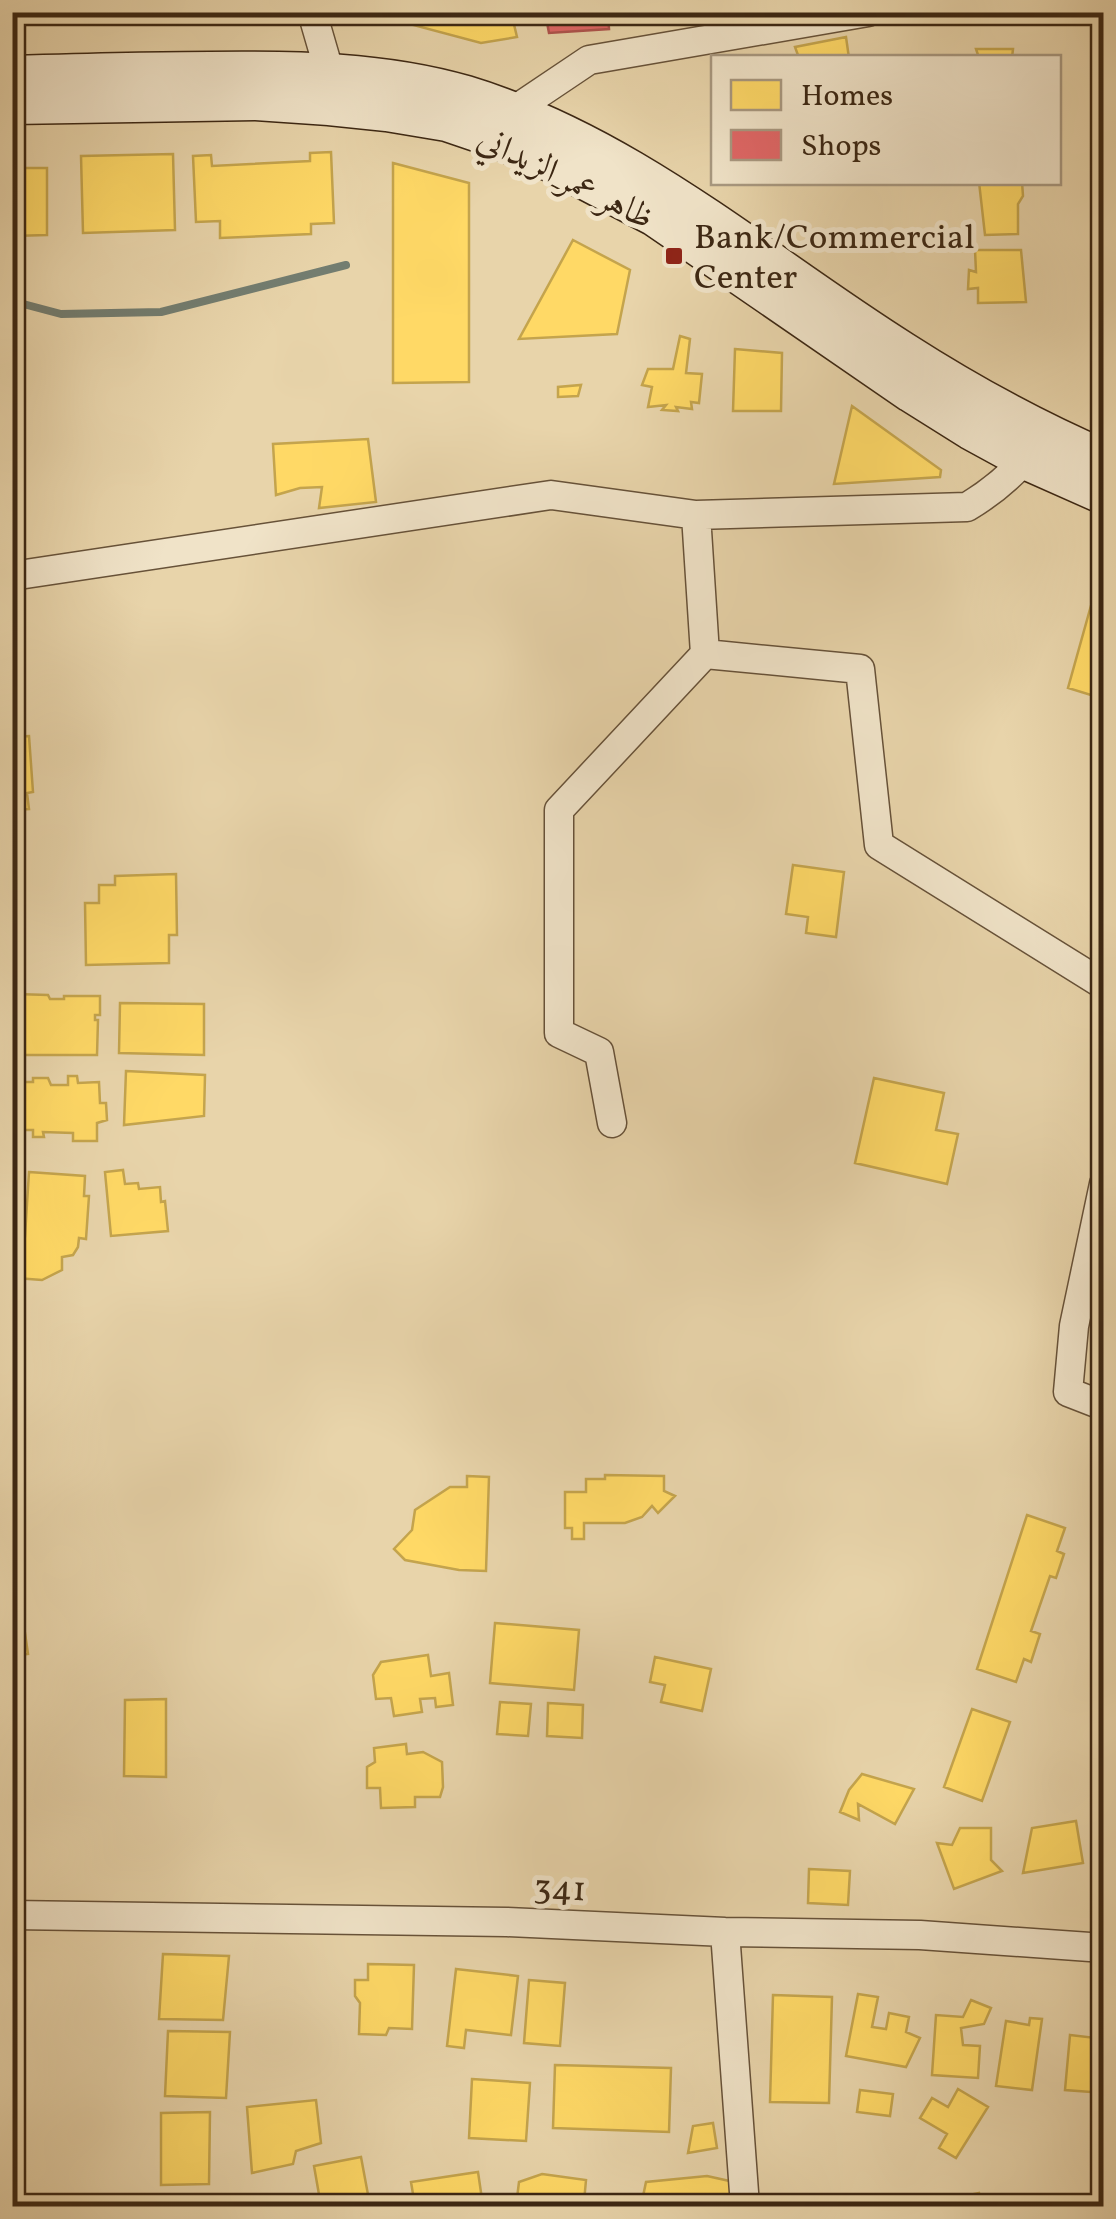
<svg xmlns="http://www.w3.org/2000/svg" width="1116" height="2219" viewBox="0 0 1116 2219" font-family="Vollkorn,Amiri,serif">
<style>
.homes{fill:#ffd966;stroke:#c4a44d;stroke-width:2.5}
.shops{fill:#e06666;stroke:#af534d;stroke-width:2.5}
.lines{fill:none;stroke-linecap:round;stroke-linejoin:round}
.stream{stroke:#737d70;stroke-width:8}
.street-casing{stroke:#675239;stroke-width:31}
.secondary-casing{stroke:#3c2713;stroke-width:41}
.street{stroke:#f0e3c8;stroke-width:28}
.secondary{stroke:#f0e3c8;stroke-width:38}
.poi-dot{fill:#8f2418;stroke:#f0e3c8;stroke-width:4}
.labels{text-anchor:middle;stroke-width:10;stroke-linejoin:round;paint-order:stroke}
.street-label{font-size:35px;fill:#3c2713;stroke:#f0e3c8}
.poi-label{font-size:35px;fill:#3c2713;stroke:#f0e3c8;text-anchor:start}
</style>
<rect width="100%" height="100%" fill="#e8d4aa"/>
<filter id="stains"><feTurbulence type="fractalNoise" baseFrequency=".002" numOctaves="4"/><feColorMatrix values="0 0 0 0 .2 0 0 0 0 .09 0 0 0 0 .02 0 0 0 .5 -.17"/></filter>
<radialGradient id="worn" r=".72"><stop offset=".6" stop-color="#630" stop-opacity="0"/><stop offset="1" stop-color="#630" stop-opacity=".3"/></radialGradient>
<path class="homes" d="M110,12H189V16L110,18Z
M383,12H511L517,37L481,43L387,18Z
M846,37L849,58H799L795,47Z
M976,49H1013L1012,58H979Z
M331,152L334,223L311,224V234L220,238V221L196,222L193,156L211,155L212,166L310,161V153Z
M173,154L175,230L83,233L81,156Z
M393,163L469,183V382L393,383Z
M12,168H47V235L12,236Z
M979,182H1022L1023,196L1018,204V234L985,235Z
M573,240L630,270L617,334L519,339Z
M975,250H1021L1026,302L978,303V288L968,289L969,270L976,272Z
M680,336L690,339L686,373L702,374L699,403L691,402L692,409L676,407L678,411L662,410L666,405L648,407L652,387L642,385L648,369H673Z
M735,349L782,353L781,411H733Z
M581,385L578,396L558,397V387Z
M852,406L941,470L940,477L834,484Z
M368,439L376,502L319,508L322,487L300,488L276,495L273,444Z
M1104,559V699L1068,688Z
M29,736L33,792L27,793L29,809L12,810V737Z
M793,865L844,872L836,937L806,933L808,917L786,914Z
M176,874L177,935H169V963L86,965L85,903H99V885H115V876Z
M15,994L48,995L50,999H64V996H100V1015H95V1020H98L97,1055H17V1041L13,1039L14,1025H18L19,1018L13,1017Z
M120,1003L204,1004V1055L119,1053Z
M126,1071L205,1075L204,1116L124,1125Z
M68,1076H77L78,1083L99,1082L100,1103H106L107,1120L97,1123V1141H73V1133L43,1132L44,1137H33V1130H22V1082H33V1078H48L51,1085H68Z
M874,1078L944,1093L936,1130L958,1134L947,1184L855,1163Z
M123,1170L125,1184L138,1183L139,1189L160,1187L161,1202L165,1201L168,1231L111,1236L105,1172Z
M29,1172L85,1176L84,1196H89L86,1239L79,1238L78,1247L73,1255L62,1257V1270L42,1280L16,1278L18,1235L25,1236Z
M605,1475L664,1476V1491L675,1496L658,1513L652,1506L642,1517L625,1523H584V1539H572V1528H565V1492H586V1479H605Z
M467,1476L489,1477L486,1571L459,1570L405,1560L394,1549L412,1530L415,1510L450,1487H467Z
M1027,1515L1065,1528L1057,1551L1064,1554L1056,1578L1050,1576L1031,1631L1040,1634L1031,1662L1024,1659L1016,1682L977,1669Z
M18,1584L28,1654L12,1656V1585Z
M495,1623L579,1630L574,1690L490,1683Z
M428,1655L431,1676L449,1673L453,1705L436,1707L435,1698L420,1699L422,1712L394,1716L391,1698L376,1699L373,1675L381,1662Z
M655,1657L711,1669L702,1711L661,1702L665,1685L650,1682Z
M166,1699V1777L124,1776L125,1700Z
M500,1702L531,1704L528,1736L497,1734Z
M548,1703L583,1705L582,1738L547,1736Z
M972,1709L1010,1722L982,1801L944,1787Z
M406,1744L407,1754L423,1752L442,1762L443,1787L440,1797H415V1807L381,1808L380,1788H367V1767L375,1762L374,1748Z
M862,1774L914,1789L895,1824L858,1804L859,1820L840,1812L849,1790Z
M1076,1821L1083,1863L1023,1873L1032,1828Z
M960,1828H991V1860L1002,1871L954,1889L937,1843L952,1845Z
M809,1869L850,1871L848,1905L808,1903Z
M1104,1875V1926L1095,1925Z
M163,1954L229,1956L223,2020L159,2019Z
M368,1964L414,1965L412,2029L389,2028L386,2035L359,2034L360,2003L355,1996V1980H368Z
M456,1969L518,1976L511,2035L466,2030L464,2048L447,2046Z
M529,1980L565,1983L560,2046L524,2043Z
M858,1994L878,1997L872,2027L886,2029L889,2013L909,2017L906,2032L920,2038L906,2067L846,2056Z
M773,1995L832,1997L829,2103L770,2102Z
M971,2000L991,2008L984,2024L961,2028L963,2045L980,2046L978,2078L932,2075L936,2015L963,2017Z
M1030,2018L1042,2019L1032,2090L996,2086L1006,2021L1029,2025Z
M168,2031L230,2032L226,2098L165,2096Z
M1070,2035L1096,2038L1095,2048L1104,2049V2093L1065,2090Z
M555,2065L671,2068L669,2132L553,2128Z
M472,2079L530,2083L526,2141L469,2138Z
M958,2089L988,2107L956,2158L939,2148L947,2134L920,2118L932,2098L948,2107Z
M860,2090L893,2094L890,2116L857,2112Z
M316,2100L321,2143L296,2151L293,2164L252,2173L247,2107Z
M210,2112L209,2184L161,2185V2113Z
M713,2123L717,2148L688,2153L693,2126Z
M361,2157L369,2200L336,2206H321L314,2166Z
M478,2172L483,2206H415L411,2182Z
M542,2174L586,2180L584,2202L554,2199L553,2206H516L519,2182Z
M707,2176L734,2182L729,2206L681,2198L679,2206H641L646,2182Z
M979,2193L982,2206H917Z"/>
<path class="shops" d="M545,12H612L608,14L609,29L549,33Z"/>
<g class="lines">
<path class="stream" d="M12,301L61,314L161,312L346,265"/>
<g class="street-casing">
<path id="street" d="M312,12L330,74
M513,111L589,60L868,12
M1034,448C1016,472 992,492 967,507L696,515L705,654L860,669L879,845L1104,985
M12,576L551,495L696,515
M612,1123L599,1052L559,1033V810L705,654
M1104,1184L1074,1326L1068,1392L1104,1406
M12,1915L507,1922L725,1932L920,1935L1104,1948
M725,1932L745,2206"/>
</g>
<g class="secondary-casing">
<path id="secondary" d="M12,75C78,73 144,71 210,71C295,70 384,71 466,95C631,145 760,261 903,351C967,392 1034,429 1104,459
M12,105L256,101L329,106L387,112L447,122L497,139L552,163L655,217L911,393L970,430L1025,460L1104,495"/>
</g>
<use href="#street" class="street"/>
<use href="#secondary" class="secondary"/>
</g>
<rect class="poi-dot" x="664" y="246" width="20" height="20" rx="5"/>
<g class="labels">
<g class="street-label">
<text transform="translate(566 177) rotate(26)" y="12">ظاهر عمر الزيداني</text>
<text transform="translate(560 1887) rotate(3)" y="12">341</text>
</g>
<g class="poi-label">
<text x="694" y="248">Bank/Commercial<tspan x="694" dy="40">Center</tspan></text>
</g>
</g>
<rect width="1116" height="2219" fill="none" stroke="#e8d4aa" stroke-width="50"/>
<rect x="15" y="15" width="1086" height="2189" fill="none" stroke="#3c2713" stroke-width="5"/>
<rect x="25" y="25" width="1066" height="2169" fill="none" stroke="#3c2713" stroke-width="2.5"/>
<rect x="711" y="55" width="350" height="130" fill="#f0e3c8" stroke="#a89880" stroke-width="2.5"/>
<rect x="731" y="80" width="50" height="30" fill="#ffd966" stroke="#a89880" stroke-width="2.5"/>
<text x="801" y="105" font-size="30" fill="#3c2713">Homes</text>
<rect x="731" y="130" width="50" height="30" fill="#e06666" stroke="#a89880" stroke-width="2.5"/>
<text x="801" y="155" font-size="30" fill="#3c2713">Shops</text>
<rect width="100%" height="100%" filter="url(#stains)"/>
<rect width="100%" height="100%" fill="url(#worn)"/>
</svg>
